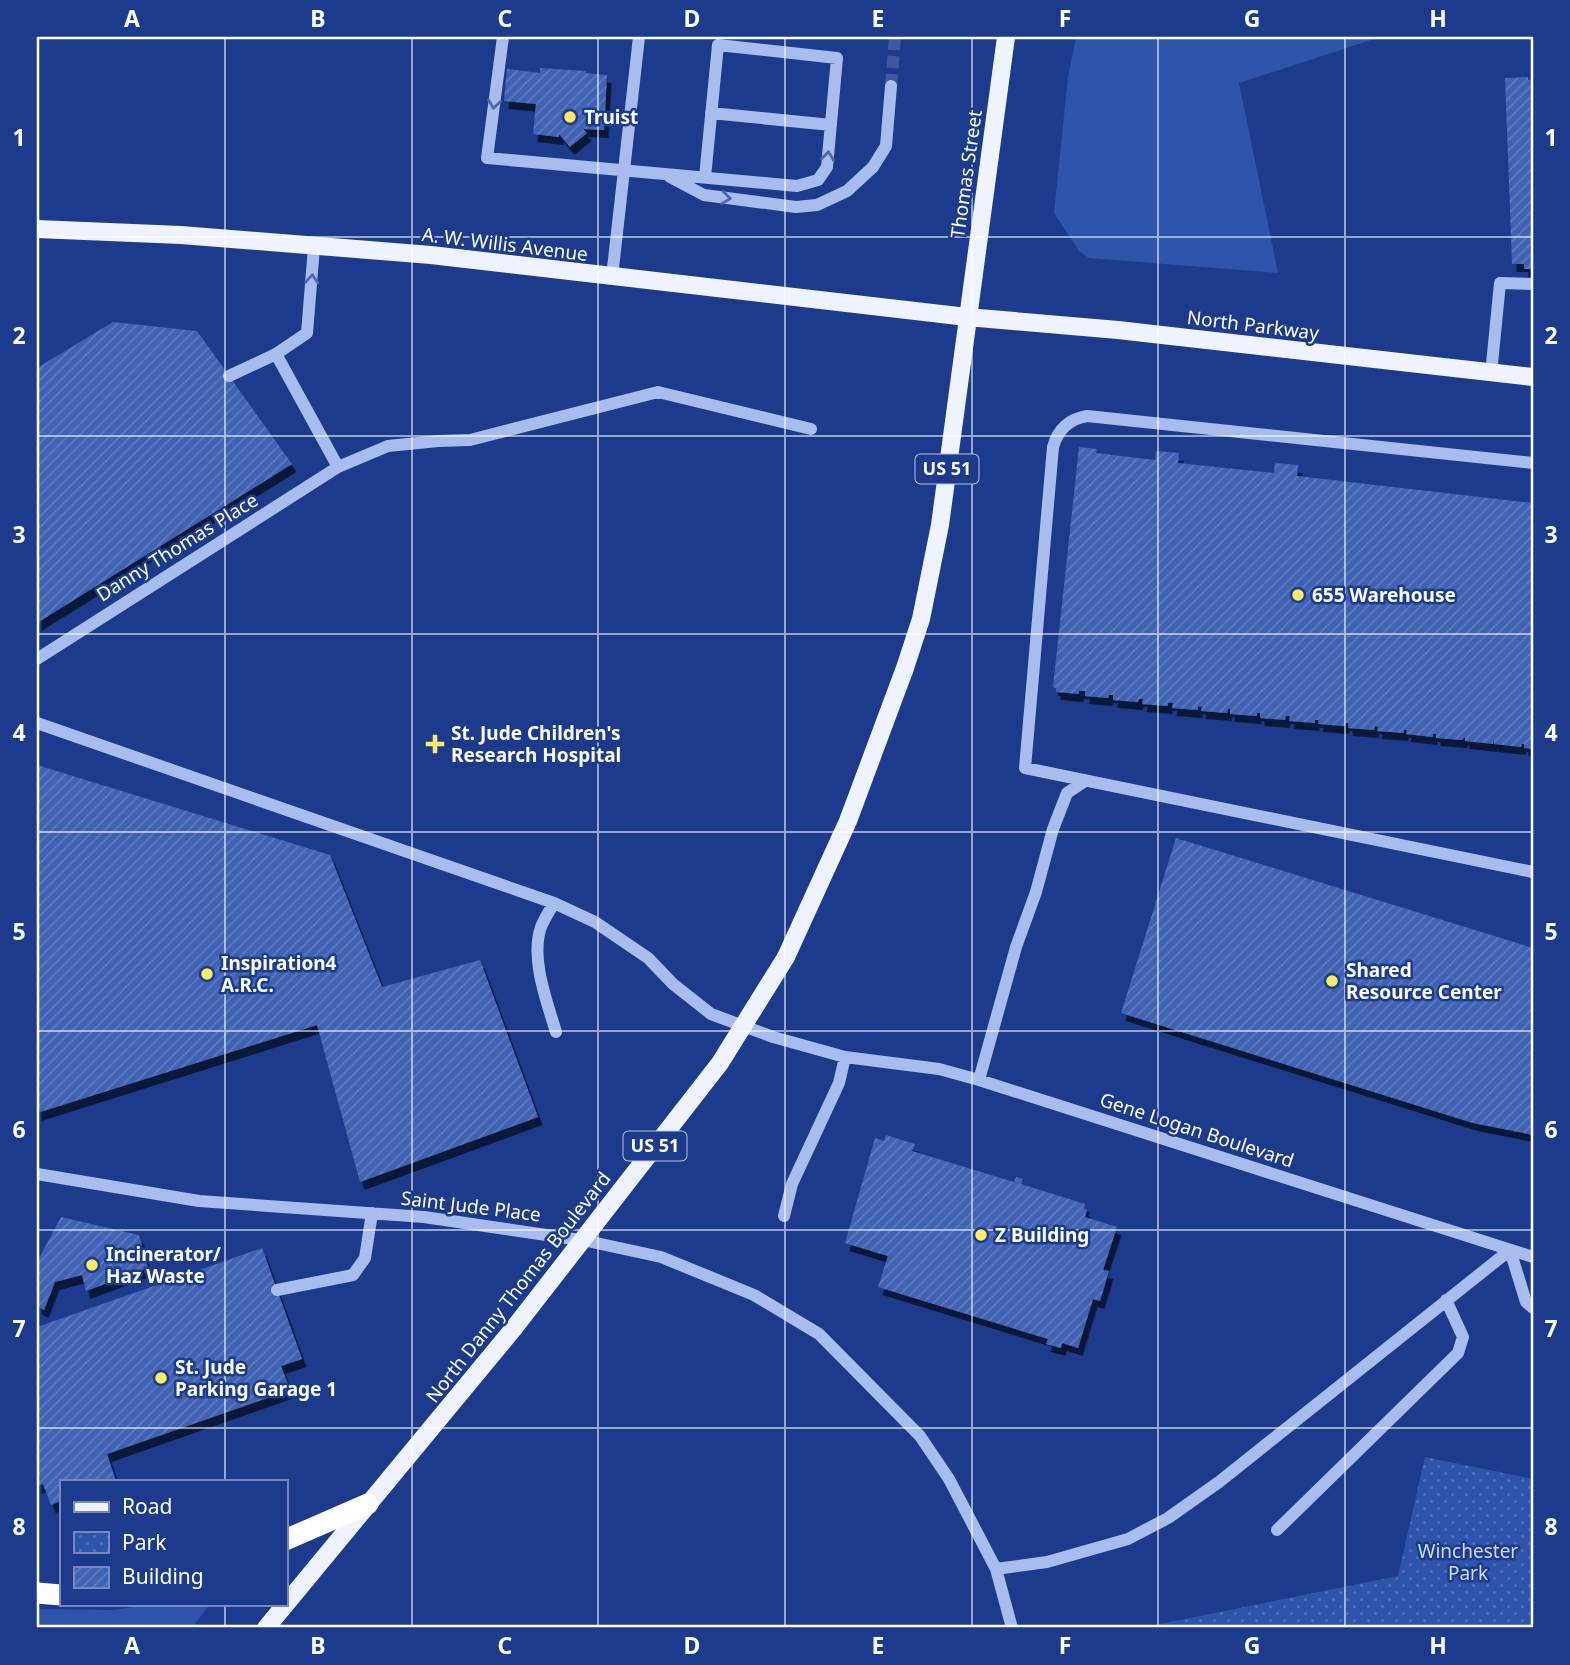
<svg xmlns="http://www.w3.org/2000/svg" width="1570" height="1665" viewBox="0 0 1570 1665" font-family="'Noto Sans',sans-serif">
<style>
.grass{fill:#2f54ab}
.park{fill:url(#park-dots)}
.building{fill:url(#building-hatch);filter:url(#shadow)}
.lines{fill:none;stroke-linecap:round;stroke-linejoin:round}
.minor-tunnel{stroke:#3e589e;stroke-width:12;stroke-dasharray:12 6;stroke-linecap:butt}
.minor{stroke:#a8bded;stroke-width:12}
.major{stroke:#eff2ff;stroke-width:18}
.highway{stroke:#fff;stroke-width:21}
.major-bridge{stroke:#eff2ff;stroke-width:18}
.oneway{stroke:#4d68af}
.grid{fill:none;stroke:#fff;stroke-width:2;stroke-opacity:0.55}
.poi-dot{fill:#feea66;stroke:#1c3b8d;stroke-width:2.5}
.labels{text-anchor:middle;stroke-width:5;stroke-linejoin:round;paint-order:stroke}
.shield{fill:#1c3b8d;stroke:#bbc4dd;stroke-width:2}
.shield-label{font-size:18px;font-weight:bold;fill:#fff}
.poi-label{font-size:19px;font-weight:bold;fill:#fff;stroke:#1c3b8d;text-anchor:start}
.street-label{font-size:19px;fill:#fff;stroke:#1c3b8d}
.park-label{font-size:19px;fill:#cedbfa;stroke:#1c3b8d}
.neatline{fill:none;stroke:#fff;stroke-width:2.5}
.grid-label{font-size:23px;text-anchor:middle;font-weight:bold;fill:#fff}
</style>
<defs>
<pattern id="park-dots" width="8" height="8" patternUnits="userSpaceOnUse" patternTransform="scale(1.75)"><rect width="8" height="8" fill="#2f54ab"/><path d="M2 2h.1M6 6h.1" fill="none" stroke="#4e6eb8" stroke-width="1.8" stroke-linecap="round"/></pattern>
<pattern id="building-hatch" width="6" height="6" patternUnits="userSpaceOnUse" patternTransform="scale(1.75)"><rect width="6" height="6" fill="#4062b3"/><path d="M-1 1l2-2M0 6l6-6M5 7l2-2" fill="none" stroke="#5d7abe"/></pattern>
<filter id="shadow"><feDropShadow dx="4.5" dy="8" stdDeviation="0" flood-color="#0009"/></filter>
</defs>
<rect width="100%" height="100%" fill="#1c3b8d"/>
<path class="grass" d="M1076,37H1380L1239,83L1278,273L1089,258L1079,251L1054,213L1068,77Z
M153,1604H210L192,1628H37V1609L113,1610Z"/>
<path class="park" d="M1425,1457L1533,1479V1628H1140L1398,1576Z"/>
<path class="building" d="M540,68L586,71V73L607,75L604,130L583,129L587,133L570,147L559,134V137L533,134L536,104L504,101L507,69L540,73Z
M1528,77V80L1533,79V269H1524V264H1512L1505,78Z
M113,322L197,331L292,464L37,623V368Z
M1079,447L1097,449L1096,453L1155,460L1156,451L1179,453L1178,463L1274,473L1275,463L1298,465L1297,476L1533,503V749L1524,748V744H1522L1521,747L1494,744L1493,740V744L1465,741V737L1462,740L1436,738V734H1433V737L1406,734L1407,730H1404V733L1377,731L1378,727L1375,726L1374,730L1348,728V723H1345V726L1318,724L1319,720H1315V723L1289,721L1290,716H1286L1285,720L1260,718V713H1257V716L1230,714V709H1228L1227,713L1201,711L1202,707L1198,706V710L1172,708L1173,703H1168V706L1142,704L1143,699H1139L1138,702L1113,700V695H1109L1108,698L1085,696V691H1079V694L1056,692V688L1053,687Z
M37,765L330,855L382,987L480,960L538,1117L360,1182L317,1025L37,1113Z
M1176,838L1533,948V1135L1473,1123L1121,1013Z
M886,1135L915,1144L912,1151L1014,1182L1016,1177L1023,1179L1021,1184L1085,1204L1084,1208L1087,1210L1085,1217L1117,1227L1103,1270L1109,1271L1100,1301L1093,1299L1078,1348L1062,1343L1061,1348L1046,1344L1048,1339L878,1287L888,1256L845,1243L875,1138L884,1141Z
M61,1217L139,1235L148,1268L86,1291L82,1275L55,1282L44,1310L37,1306V1262Z
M262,1248L302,1359L281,1366L290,1390L107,1454L116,1481H61V1501L51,1505L43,1484L37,1486V1327Z"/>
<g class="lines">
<path class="minor-tunnel" d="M891,86L895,37"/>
<path class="minor" d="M503,37L487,158L797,186L818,180L827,167L837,58L718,45L705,177
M711,113L831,125
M670,177L704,195L796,207L817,205L847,191L873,167L886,146L891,86
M314,247L307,333L276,354L338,467
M612,277L639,37
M1491,374L1500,283L1533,284
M229,376L276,354
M1533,463L1087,416C1069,419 1058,429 1053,447L1025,768L1533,872
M37,659L338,467L388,446L438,441L470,440L658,392L811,429
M37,723L554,903L595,922L648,958L673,984L711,1014L773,1037L845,1057L939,1069L979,1080L1533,1257
M554,903C550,910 544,919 541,927C530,958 547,1002 556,1032
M979,1080L1016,947L1036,892L1053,829L1067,793L1085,781
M37,1174L199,1201L424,1217L587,1241L661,1257L754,1295L819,1334L920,1436L949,1479L996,1569L1012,1628
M784,1216L792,1184L839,1083L845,1057
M277,1290L353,1275L365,1258L372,1213
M1277,1530L1458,1353L1463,1337L1446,1300
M996,1569L1047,1562L1128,1539L1168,1518L1219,1482L1510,1250L1526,1302L1533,1308"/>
<path class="major" d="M37,229L181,235L431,255L967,317L1118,330L1533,377
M786,957L848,821L905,668L921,619L940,525L1006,37
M266,1628L514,1328"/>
<path class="highway" d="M285,1540L368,1504
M37,1593L61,1595"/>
<path class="major-bridge" d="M514,1328L720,1063L786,957"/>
</g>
<defs><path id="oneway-chevron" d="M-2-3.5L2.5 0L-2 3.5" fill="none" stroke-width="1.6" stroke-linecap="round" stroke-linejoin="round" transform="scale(1.75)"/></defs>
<g class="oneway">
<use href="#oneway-chevron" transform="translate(494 104) rotate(98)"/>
<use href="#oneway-chevron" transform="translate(828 156) rotate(-83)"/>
<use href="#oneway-chevron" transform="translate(726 198) rotate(7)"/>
<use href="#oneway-chevron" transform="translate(312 279) rotate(-87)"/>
</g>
<path class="grid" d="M225,37V1481M412,37V1628M598,37V1628M785,37V1628M972,37V1628M1158,37V1628M1345,37V1628M37,237H1533M37,436H1533M37,634H1533M37,832H1533M37,1031H1533M37,1230H1533M37,1428H1533M225,1604V1628"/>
<g class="poi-dot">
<circle cx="570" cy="117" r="7"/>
<circle cx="1298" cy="595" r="7"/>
<path d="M431.5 733.5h7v7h7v7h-7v7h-7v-7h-7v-7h7z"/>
<circle cx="207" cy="974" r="7"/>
<circle cx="1332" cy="981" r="7"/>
<circle cx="981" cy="1235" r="7"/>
<circle cx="92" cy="1265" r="7"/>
<circle cx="161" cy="1378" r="7"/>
</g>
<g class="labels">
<g class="shield">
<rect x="915.5" y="454.5" width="63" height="29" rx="5"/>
<rect x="623.5" y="1131.5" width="63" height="29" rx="5"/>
</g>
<g class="shield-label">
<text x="947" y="475">US 51</text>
<text x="655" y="1152">US 51</text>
</g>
<g class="poi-label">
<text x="584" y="124">Truist</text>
<text x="1312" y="602">655 Warehouse</text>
<text x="451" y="740">St. Jude Children's<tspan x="451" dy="22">Research Hospital</tspan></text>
<text x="221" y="970">Inspiration4<tspan x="221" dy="22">A.R.C.</tspan></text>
<text x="1346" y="977">Shared<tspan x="1346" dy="22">Resource Center</tspan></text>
<text x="995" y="1242">Z Building</text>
<text x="106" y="1261">Incinerator/<tspan x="106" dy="22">Haz Waste</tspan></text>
<text x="175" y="1374">St. Jude<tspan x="175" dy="22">Parking Garage 1</tspan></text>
</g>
<g class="street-label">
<text transform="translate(966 174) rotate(-82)" y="7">Thomas Street</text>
<text transform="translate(505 244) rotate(7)" y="7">A. W. Willis Avenue</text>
<text transform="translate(1253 325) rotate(7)" y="7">North Parkway</text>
<text transform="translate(177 547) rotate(-32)" y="7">Danny Thomas Place</text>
<text transform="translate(1197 1130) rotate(18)" y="7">Gene Logan Boulevard</text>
<text transform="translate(471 1206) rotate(7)" y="7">Saint Jude Place</text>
<text transform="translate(518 1287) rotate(-52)" y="7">North Danny Thomas Boulevard</text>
</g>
<g class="park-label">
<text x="1468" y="1558">Winchester<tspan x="1468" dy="22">Park</tspan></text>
</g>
</g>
<rect width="1570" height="1665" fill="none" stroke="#1c3b8d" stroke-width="77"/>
<rect x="60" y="1480" width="228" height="126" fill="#1c3b8d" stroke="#7789bb" stroke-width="2"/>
<rect x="74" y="1502" width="35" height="10" fill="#eff2ff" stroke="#7789bb" stroke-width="2"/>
<text x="122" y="1514" font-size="21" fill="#ffffff">Road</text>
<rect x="74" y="1532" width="35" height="21" fill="url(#park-dots)" stroke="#7789bb" stroke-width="2"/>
<text x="122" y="1550" font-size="21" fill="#ffffff">Park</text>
<rect x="74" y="1567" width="35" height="21" fill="url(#building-hatch)" stroke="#7789bb" stroke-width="2"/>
<text x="122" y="1584" font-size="21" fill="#ffffff">Building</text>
<rect x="38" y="38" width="1494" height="1588" class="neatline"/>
<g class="grid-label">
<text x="132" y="27">A</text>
<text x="318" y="27">B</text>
<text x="505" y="27">C</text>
<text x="692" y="27">D</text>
<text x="878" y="27">E</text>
<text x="1065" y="27">F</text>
<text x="1252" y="27">G</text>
<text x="1438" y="27">H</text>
<text x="19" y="146">1</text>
<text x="1551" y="146">1</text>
<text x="19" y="344">2</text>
<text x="1551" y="344">2</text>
<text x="19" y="543">3</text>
<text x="1551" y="543">3</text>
<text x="19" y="741">4</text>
<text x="1551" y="741">4</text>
<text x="19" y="940">5</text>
<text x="1551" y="940">5</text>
<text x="19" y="1138">6</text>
<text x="1551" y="1138">6</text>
<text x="19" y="1337">7</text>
<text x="1551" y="1337">7</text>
<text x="19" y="1535">8</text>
<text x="1551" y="1535">8</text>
<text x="132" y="1654">A</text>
<text x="318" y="1654">B</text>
<text x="505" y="1654">C</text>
<text x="692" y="1654">D</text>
<text x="878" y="1654">E</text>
<text x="1065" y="1654">F</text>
<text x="1252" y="1654">G</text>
<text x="1438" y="1654">H</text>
</g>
</svg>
